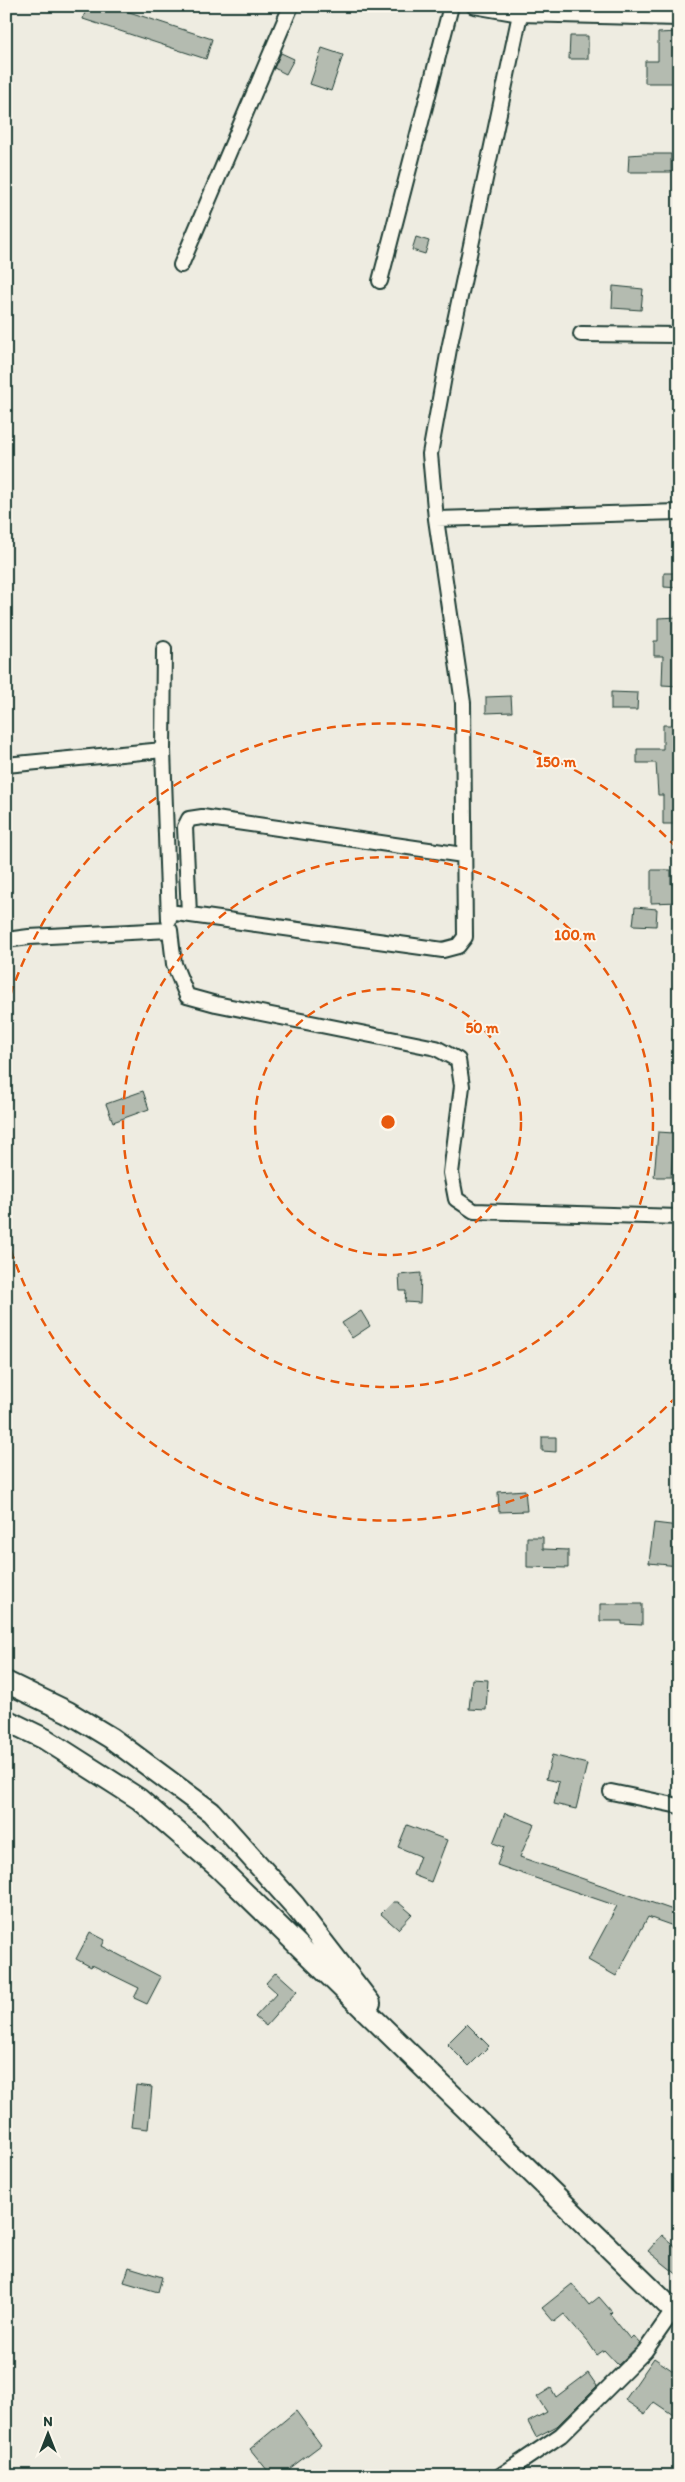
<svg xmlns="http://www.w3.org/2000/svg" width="685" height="2482" viewBox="0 0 685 2482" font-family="Itim,sans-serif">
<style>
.building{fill:#b4bbb0;stroke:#1f3d34}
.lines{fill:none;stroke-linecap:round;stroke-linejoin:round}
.street-casing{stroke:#1f3d34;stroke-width:18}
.secondary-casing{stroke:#1f3d34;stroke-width:24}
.street{stroke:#fbf7ec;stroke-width:14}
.secondary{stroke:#fbf7ec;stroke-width:20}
.ring{fill:none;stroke:#e8590c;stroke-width:2.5;stroke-dasharray:9 6}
.centre{fill:#e8590c;stroke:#fbf7ec;stroke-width:2.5}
.ring-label{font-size:15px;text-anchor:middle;font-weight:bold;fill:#e8590c;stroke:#fbf7ec;stroke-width:4;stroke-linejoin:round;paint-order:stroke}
</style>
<rect width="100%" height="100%" fill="#eeece1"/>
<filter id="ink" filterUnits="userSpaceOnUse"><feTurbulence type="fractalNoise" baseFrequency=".02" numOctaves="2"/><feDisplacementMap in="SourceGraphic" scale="10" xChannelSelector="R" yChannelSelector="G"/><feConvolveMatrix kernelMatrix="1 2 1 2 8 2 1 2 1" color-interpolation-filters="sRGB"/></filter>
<g filter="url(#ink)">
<path class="building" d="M87,6H111L212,39L206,59L83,19Z
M679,32V83H645V61H658V33Z
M570,36H588V59H569Z
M322,48L343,55L331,91L310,84Z
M281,53L294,59L286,74L274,68Z
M643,154H671V172H628L629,155Z
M416,237L429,241L425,254L412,250Z
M613,286L643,289L641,310L612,308Z
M664,573H679V588L664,587Z
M679,617V686L662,685L663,656H654V641H658V618Z
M611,692L638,693L637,710H611Z
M511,696L512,712L486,713V697Z
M663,725H679V824H663V795H658L656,763H637V749H663Z
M651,870H671V884H678L679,902L651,903Z
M635,907L657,909L656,926L633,925Z
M143,1091L149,1109L113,1122L106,1104Z
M658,1132L674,1133L671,1177H654Z
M421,1273L420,1303L405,1302L406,1291H400L399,1275Z
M361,1311L370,1326L352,1338L342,1323Z
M542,1437H556V1452L542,1451Z
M525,1490L527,1511L499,1512L498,1492Z
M654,1523L679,1526L678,1566L649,1563Z
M527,1537H543V1549L568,1550V1568L527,1567Z
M600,1604H642V1625L622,1624V1621H600Z
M472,1679L488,1680L486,1710L469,1709Z
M552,1755L587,1764L576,1809L554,1804L559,1782L546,1779Z
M505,1813L534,1824L520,1857L679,1912V1928L648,1917L616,1976L588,1960L617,1906L497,1865L504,1847L493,1843Z
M407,1825L447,1840L431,1882L413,1875L420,1856L398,1847Z
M393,1902H398L412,1914L398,1929L381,1914Z
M90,1932L105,1940L102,1946L161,1977L147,2004L134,1998L139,1988L92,1965L91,1967L76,1959Z
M276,1972L297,1991L266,2026L255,2017L277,1993L266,1983Z
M467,2024L489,2046L469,2066L447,2044Z
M136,2085L152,2087L148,2129L131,2127Z
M662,2235L679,2250V2276L648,2251Z
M129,2267L162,2277L158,2292L124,2282Z
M572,2284L589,2305L599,2297L612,2312L610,2314L630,2339L633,2336L640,2344L618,2365L604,2350L597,2355L588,2342L564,2314L554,2322L542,2308Z
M654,2358L679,2375V2419L654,2402L645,2414L625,2400Z
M588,2373L597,2386L557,2426L536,2437L528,2422L547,2412L537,2397L551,2388L556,2397Z
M296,2411L321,2445L289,2469L295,2476H272L250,2449Z"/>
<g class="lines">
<g class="street-casing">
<path id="street" d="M474,6L520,14L679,18
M181,265L291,6
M380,281L451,6
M581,334L679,335
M436,519L679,512
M164,649L163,750L169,920
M6,765L163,750
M169,912L443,950L458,946L465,937L463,703L436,519L430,454L449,349L520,14
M189,914L185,827L189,819L202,817L463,855
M6,940L29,937L170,930L174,964L187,996L216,1004L436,1048L458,1060L462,1086L451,1173L456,1199L474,1211L679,1217
M611,1792L679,1806
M500,2476L561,2435L645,2351L673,2311"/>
</g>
<g class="secondary-casing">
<path id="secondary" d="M6,1682L68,1712L111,1738L211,1812L295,1906L370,2003
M6,1720L45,1739L139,1799L219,1868L679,2316"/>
</g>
<use href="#street" class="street"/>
<use href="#secondary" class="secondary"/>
</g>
</g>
<g class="ring">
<circle cx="388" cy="1122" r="133"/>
<circle cx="388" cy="1122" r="265"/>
<path d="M677 1396A398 398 0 0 1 6 1235M6 1009A398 398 0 0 1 677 848"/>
</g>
<circle cx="388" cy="1122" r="8" class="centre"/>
<g class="ring-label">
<text x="556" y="767">150 m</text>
<text x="575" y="940">100 m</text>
<text x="482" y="1033">50 m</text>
</g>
<rect width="685" height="2482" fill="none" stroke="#fbf7ec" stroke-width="25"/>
<rect x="12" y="12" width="660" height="2457" fill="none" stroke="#1f3d34" stroke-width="2" filter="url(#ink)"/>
<g transform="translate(48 2434)" stroke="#fbf7ec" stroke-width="4" paint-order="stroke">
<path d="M0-4L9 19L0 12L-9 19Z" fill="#1f3d34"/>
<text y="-8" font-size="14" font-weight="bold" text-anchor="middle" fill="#1f3d34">N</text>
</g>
</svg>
